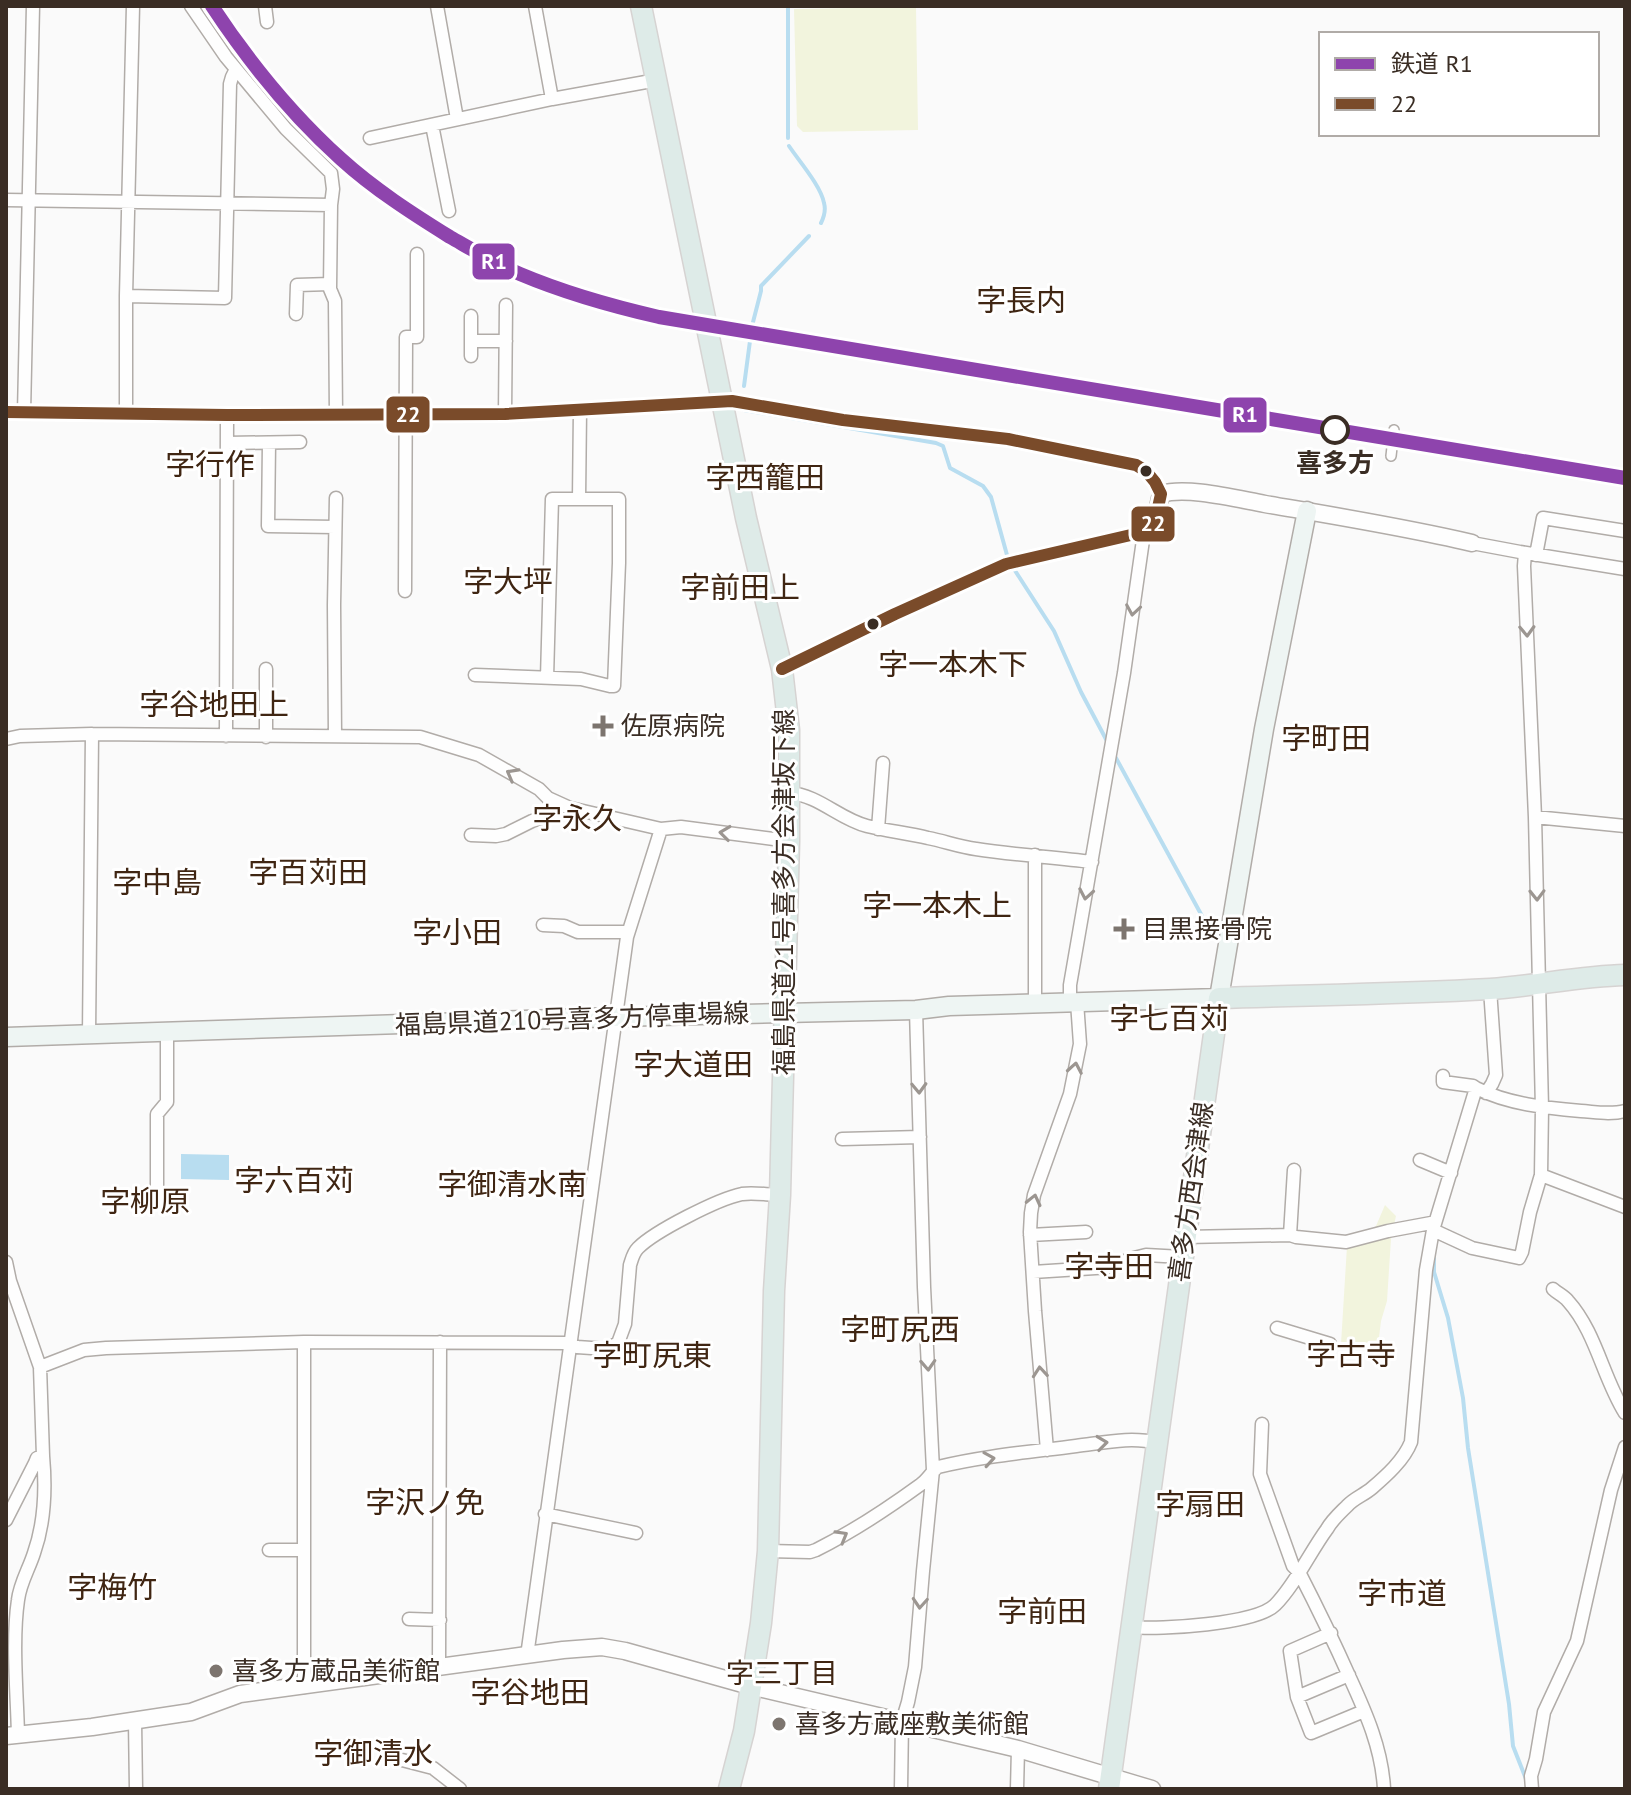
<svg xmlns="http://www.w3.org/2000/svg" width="1631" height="1795" viewBox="0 0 1631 1795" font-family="'PT Sans','Noto Sans JP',sans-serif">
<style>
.green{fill:#f2f4dd}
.water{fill:#b8ddf0}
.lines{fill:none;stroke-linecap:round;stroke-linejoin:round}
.stream{stroke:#b8ddf0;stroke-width:4}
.pedestrian-casing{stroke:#b1aca8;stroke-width:12}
.minor-casing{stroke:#b1aca8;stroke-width:15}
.tertiary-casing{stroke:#b1aca8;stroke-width:19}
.secondary-casing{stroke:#b1aca8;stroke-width:21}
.primary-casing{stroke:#d6d3d2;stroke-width:23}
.pedestrian{stroke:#fefefe;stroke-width:9}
.minor{stroke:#fefefe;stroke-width:12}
.tertiary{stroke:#fefefe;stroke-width:16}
.secondary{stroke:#eef5f3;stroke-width:18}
.primary{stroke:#deebe8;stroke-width:20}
.bus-1-casing{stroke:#fff;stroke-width:18}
.bus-1{stroke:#7a4b2a;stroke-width:12}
.rail-1-casing{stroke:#fff;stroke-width:20}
.rail-1{stroke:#8e44ad;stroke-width:14}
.oneway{stroke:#9c9691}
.stop-dot{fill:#fff;stroke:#3a2d24;stroke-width:4}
.bus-dot{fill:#3a2d24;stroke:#fff;stroke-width:3}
.poi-dot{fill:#7d756f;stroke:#fff;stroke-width:3}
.labels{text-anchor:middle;stroke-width:6;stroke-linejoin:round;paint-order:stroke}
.stop-label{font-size:26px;font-weight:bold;fill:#3a2d24;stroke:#fff}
.poi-label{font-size:26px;fill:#3a2d24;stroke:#fff;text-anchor:start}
.street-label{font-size:26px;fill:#3a2d24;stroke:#fff}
.neighbourhood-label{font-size:28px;fill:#402613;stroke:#fff}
.quarter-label{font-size:30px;fill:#402613;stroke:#fff}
.line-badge{stroke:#fff;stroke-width:3}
.badge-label{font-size:22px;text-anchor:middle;font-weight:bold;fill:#fff}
</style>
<rect width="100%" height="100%" fill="#fafafa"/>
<path class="green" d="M916,7L918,130L803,132L797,126L794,9Z
M1385,1205L1396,1216L1391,1239L1387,1301L1381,1321L1377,1354L1341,1344L1347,1246L1376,1226Z"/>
<path class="water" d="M181,1154L229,1155V1180L181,1179Z"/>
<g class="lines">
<path class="stream" d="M788,138V6
M789,146C799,161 821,186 824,203C826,210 824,217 821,223
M744,386L752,326L761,291V286L809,236
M743,408L744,410L936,443L943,446L950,468L983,486L991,497L1007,555
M1014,569L1054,631L1081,692L1108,743
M1116,758L1202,916
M1434,1258V1272L1448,1318L1463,1398L1468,1448L1509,1704L1513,1746L1526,1779"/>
<g class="pedestrian-casing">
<path id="pedestrian" d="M1391,456L1394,430"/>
</g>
<g class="minor-casing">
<path id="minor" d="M191,6L226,57L286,129L331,173L333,189L331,205L330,289L335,301L336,415
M265,6L267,22
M437,6L457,119
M535,6L552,99
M432,125L449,211
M370,138L552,99L657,80
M6,200L331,205
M126,296L225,298L230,84L232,77L236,69
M296,314L297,285L330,284
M471,341H506
M471,356V316
M6,412L227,415L505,414L732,401L843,420L1008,439L1136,465C1148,472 1155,481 1161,494
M24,413L33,6
M126,414V296L133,6
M505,414L506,305
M227,443L300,442
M269,443L268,526L335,527
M579,499L580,410
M1472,543L1520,552L1625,569
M1536,555L1543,518L1625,531
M405,591L406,337H417V254
M782,669L895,614L1006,564L1148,531
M475,675L581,679L610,686H614L619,563V499H552L547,678
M226,736L227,415
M335,736L334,605L336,498
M266,737V669
M6,739L20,736L92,734L420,737L479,755L539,789L548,798L570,808L661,829L681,827L789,841
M789,793C819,795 839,819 867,826C887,831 908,833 928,838C944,841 960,847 976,849C1014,855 1053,857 1092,862
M1535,817L1625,826
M878,829L883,763
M471,835L496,836L506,834L532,821L556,813L561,804
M543,925L564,926L578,932H628
M1070,1002V985L1124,673L1144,533
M1035,1003V855
M89,1035L92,734
M1443,1076V1082L1473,1086L1476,1088
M1486,1093L1492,1084L1496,1075L1490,989
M842,1139L920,1137
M1420,1160L1451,1173
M1541,1175L1625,1207
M157,1195V1114L167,1102V1032
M1433,1230L1472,1248L1519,1258L1522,1252L1530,1212L1541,1175L1542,1108L1535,817L1524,566L1525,553
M1030,1235L1086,1232
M1290,1235L1294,1170
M1185,1237L1290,1235L1296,1237L1346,1242L1388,1231L1431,1223
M6,1262L10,1281L40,1367L43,1456L37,1458L35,1463L6,1520
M1033,1272L1111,1267L1130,1259L1146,1255L1182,1257
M1553,1289C1557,1293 1564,1296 1568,1301C1596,1332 1603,1378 1625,1413
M1277,1328L1330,1344
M304,1342V1687
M40,1367L84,1350L106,1348L304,1342L570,1343L577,1347L606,1349L618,1343L625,1324L630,1265C632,1259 633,1253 638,1248C655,1231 718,1199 742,1194C754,1192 768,1195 780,1195
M1262,1424L1260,1474L1293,1566L1299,1572C1317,1607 1334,1642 1350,1678C1366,1713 1382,1749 1384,1789
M1047,1450L1035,1311L1030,1232L1031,1213L1034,1195L1070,1094L1080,1044L1077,1002
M545,1514L636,1533
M269,1550H304
M768,1551L810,1552L816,1550C852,1532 887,1509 920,1485C928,1480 931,1472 938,1467C983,1456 1030,1452 1076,1446C1102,1443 1131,1436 1157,1443
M409,1619L440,1620
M1132,1627C1160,1630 1256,1624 1275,1605C1295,1585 1310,1552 1327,1529C1332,1520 1340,1513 1347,1506C1354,1498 1364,1495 1372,1488C1386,1476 1404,1460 1411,1442L1426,1270L1433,1230L1476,1088C1508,1104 1546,1108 1581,1111C1596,1112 1610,1115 1625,1111
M1331,1633L1290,1651L1297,1697L1311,1733L1364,1711
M527,1656L627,937L661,829
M439,1667L440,1342
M1297,1697L1349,1675
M135,1721L136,1789
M18,1735C17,1692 12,1641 18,1600C20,1583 29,1569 34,1553C45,1522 46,1489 43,1456
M402,1760L433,1768L460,1789
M901,1789L902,1722L908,1702L915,1667L923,1571L933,1470L924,1287L916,1010
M1017,1789L1018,1749
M1532,1789L1531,1776L1536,1759L1544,1712L1577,1641L1611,1490L1625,1447"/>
</g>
<g class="tertiary-casing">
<path id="tertiary" d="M1148,531L1155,521L1161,494C1187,486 1237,499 1265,504C1335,516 1404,527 1472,543
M6,1736L92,1727L191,1712L240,1694L563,1650L602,1647L625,1651L750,1686L1018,1749L1152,1789"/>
</g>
<g class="secondary-casing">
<path id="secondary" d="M6,1037L615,1017L916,1010L949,1006L1219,998L1264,729L1307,511"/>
</g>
<g class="primary-casing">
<path id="primary" d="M641,6L746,518L782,669L789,730V841L780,1195L774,1291L768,1551L761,1623L744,1731L729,1789
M1109,1789L1219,998C1309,995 1400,994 1490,989C1535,986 1580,976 1625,975"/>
</g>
<use href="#pedestrian" class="pedestrian"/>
<use href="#minor" class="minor"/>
<use href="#tertiary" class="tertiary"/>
<use href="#secondary" class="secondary"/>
<use href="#primary" class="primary"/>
<g class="bus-1-casing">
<path id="bus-1" d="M6,412L227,415L505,414L732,401L843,420L1008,439L1136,465L1146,471L1155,482L1161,494L1155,521L1148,531L1006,564L895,614L782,669"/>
</g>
<use href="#bus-1" class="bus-1"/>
<g class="rail-1-casing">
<path id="rail-1" d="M212,6C249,62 291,114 341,159C374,189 413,214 450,237C473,250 496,264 520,274C565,293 611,306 659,317L1625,478"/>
</g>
<use href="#rail-1" class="rail-1"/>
</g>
<defs><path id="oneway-chevron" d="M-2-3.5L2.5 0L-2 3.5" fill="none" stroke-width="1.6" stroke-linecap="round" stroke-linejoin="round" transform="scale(2)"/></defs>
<g class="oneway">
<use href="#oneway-chevron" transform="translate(1133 610) rotate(99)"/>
<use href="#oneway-chevron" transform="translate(1527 631) rotate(88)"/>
<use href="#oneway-chevron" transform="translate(512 774) rotate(-151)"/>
<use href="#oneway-chevron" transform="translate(725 833) rotate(-173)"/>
<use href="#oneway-chevron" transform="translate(1086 894) rotate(100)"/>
<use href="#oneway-chevron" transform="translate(1537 895) rotate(89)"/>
<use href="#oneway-chevron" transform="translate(1075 1068) rotate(-80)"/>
<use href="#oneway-chevron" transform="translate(919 1088) rotate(88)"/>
<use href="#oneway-chevron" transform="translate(1034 1200) rotate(-77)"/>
<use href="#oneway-chevron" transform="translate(928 1365) rotate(87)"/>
<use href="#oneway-chevron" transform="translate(1040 1372) rotate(-95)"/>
<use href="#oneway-chevron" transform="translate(1102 1443) rotate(-7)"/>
<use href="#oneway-chevron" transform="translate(989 1459) rotate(-9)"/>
<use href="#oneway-chevron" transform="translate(842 1536) rotate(-30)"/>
<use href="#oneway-chevron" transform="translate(920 1603) rotate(94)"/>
</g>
<circle class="stop-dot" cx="1335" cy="430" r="13"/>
<g class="bus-dot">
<circle cx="1146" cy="471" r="7"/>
<circle cx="873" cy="624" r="7"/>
</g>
<g class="poi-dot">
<path d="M599 714h8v8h8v8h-8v8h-8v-8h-8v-8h8z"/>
<path d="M1120 917h8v8h8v8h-8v8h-8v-8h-8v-8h8z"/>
<circle cx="216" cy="1671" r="8"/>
<circle cx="779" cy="1724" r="8"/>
</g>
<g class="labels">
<g class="stop-label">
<text x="1335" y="472">喜多方</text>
</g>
<g class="poi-label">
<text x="621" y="735">佐原病院</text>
<text x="1142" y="938">目黒接骨院</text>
<text x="232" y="1680">喜多方蔵品美術館</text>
<text x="795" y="1733">喜多方蔵座敷美術館</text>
</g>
<g class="street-label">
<text transform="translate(784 892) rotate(-90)" y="9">福島県道21号喜多方会津坂下線</text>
<text transform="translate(572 1019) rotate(-2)" y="9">福島県道210号喜多方停車場線</text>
<text transform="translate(1191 1192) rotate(-82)" y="9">喜多方西会津線</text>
</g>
<g class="neighbourhood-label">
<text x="782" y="1683">字三丁目</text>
</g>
<g class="quarter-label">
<text x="1021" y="311">字長内</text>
<text x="210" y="475">字行作</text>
<text x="765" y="488">字西籠田</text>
<text x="508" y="592">字大坪</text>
<text x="740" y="598">字前田上</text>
<text x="953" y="675">字一本木下</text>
<text x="214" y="715">字谷地田上</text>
<text x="1326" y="749">字町田</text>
<text x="577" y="829">字永久</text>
<text x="308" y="883">字百苅田</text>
<text x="157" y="893">字中島</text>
<text x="937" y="916">字一本木上</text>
<text x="457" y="943">字小田</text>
<text x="1169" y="1029">字七百苅</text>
<text x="693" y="1075">字大道田</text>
<text x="294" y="1191">字六百苅</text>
<text x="512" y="1195">字御清水南</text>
<text x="145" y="1212">字柳原</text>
<text x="1109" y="1277">字寺田</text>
<text x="900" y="1340">字町尻西</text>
<text x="1351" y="1365">字古寺</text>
<text x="652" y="1366">字町尻東</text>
<text x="425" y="1513">字沢ノ免</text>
<text x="1200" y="1515">字扇田</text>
<text x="112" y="1598">字梅竹</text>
<text x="1402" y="1604">字市道</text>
<text x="1042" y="1622">字前田</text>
<text x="530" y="1703">字谷地田</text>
<text x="373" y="1764">字御清水</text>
</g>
</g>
<g class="line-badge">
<rect x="471" y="242" width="45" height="39" rx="8" fill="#8e44ad"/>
<rect x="385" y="395" width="46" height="39" rx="8" fill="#7a4b2a"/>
<rect x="1222" y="396" width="46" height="38" rx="8" fill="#8e44ad"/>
<rect x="1130" y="505" width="46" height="38" rx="8" fill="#7a4b2a"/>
</g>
<g class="badge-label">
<text x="494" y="269">R1</text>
<text x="408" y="422">22</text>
<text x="1245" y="422">R1</text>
<text x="1153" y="531">22</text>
</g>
<rect width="1631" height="1795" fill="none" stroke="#3a2d24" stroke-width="16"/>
<rect x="1319" y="32" width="280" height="104" fill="#ffffff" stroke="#b0aba7" stroke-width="2"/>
<rect x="1335" y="58" width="40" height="12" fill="#8e44ad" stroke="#b0aba7" stroke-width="2"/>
<text x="1391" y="72" font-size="24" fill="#3a2d24">鉄道 R1</text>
<rect x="1335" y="98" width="40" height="12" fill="#7a4b2a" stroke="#b0aba7" stroke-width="2"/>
<text x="1391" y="112" font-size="24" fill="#3a2d24">22</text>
</svg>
